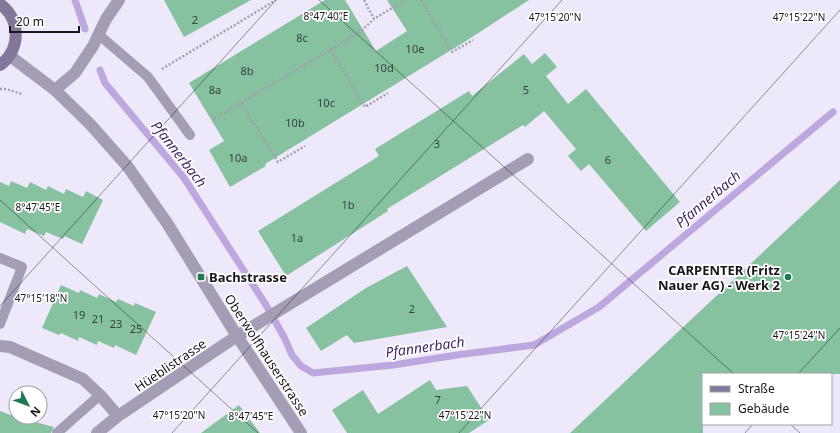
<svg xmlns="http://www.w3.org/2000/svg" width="840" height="433" viewBox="0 0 840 433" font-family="'Noto Sans',sans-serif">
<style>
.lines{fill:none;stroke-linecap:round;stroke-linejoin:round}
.stream{stroke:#bca7de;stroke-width:7}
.building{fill:#86c29f}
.path{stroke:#a39fad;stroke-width:2.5;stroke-dasharray:2 2;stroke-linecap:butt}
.lane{stroke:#a59db5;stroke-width:10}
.street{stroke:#a59db5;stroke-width:12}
.secondary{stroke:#837799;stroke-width:12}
.ticks{fill:none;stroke:#19171d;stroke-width:1;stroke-opacity:0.45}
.poi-dot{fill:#1c7a50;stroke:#fff;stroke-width:1.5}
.labels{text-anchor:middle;stroke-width:3.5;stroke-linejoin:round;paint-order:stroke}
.number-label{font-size:11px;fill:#34423e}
.poi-label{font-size:13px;font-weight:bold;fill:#19171d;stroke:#fff;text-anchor:end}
.street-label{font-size:13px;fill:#19171d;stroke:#fff}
.water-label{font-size:14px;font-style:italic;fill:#452869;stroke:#fff}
.ticks-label{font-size:10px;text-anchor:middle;fill:#19171d;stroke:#fff;stroke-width:3.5;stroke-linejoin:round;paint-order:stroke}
</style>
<rect width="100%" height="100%" fill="#eee8fb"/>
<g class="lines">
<path class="stream" d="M75,0L85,29
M100,70L105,83L184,178L266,305L284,337L292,355L301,366L313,373L393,365L457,355L534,345L599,307L833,112"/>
</g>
<path class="building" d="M164,0H251L184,37Z
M325,0H345L376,51L407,31L387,0H529L466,41L265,164L266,166L230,187L209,150L224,141L189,83Z
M545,53L557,67L546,76L568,104L586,89L680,202L646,231L589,164L581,171L568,156L576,149L544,111L525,127L523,125L387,209L388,211L286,276L258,231L379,156L375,149L469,91L472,96L524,54L532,64Z
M840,180V374H703V433H570Z
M11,181L27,188L30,182L46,190L48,186L64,194L66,189L83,197L86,191L103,200L82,244L64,236L63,239L46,232L44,236L27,229L25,234L0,222V182L9,186Z
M407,266L447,327L354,343L347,335L321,351L306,328L366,288Z
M61,285L79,293L80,290L97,298L99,294L116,302L118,299L134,306L135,303L156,312L136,355L115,345L114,348L98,341L97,345L79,337L78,341L61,333L59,335L42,328Z
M430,380L436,390L467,386L489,420L469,433H347L332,410L363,390L378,414Z
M239,405L260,433H201Z
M0,411L16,417L54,427L51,433H0Z"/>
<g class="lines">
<path class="path" d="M364,0L374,19L405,0
M421,0L452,52L473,40
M331,50L365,107L388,93
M162,69L276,0
M0,89H6L22,94
M241,103L278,162L305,146
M214,119L360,32L374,19"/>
<path class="lane" d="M98,34L148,77L190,135
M0,258L22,267L0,324
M57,433L100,395"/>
<path class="street" d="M10,56L55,90L90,124L128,167L167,223L237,336L301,433
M55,90L75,73L93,46L106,19L119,0
M0,346L10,347L83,379L100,395L118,416
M97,433L118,416L237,336L528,159"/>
<path class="secondary" d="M0,4C21,19 21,50 0,65"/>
</g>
<path class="ticks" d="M319,0L734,374M0,200L258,433M0,306L276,0M798,374L840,328M790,424L800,433M172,433L562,0M459,433L840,10M745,433L753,424"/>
<g class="poi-dot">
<rect x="197" y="273" width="8" height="8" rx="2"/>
<circle cx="788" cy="277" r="4"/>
</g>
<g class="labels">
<g class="number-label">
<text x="195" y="24">2</text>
<text x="302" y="42">8c</text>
<text x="415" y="53">10e</text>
<text x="384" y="72">10d</text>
<text x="247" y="75">8b</text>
<text x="215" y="94">8a</text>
<text x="526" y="94">5</text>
<text x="326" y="107">10c</text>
<text x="295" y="127">10b</text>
<text x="437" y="148">3</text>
<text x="238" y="162">10a</text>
<text x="608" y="164">6</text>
<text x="348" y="209">1b</text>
<text x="297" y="242">1a</text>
<text x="412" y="313">2</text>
<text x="79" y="319">19</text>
<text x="98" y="323">21</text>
<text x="116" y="328">23</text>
<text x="136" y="333">25</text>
<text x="438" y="404">7</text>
</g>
<g class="poi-label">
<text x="780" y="275">CARPENTER (Fritz<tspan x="780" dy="15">Nauer AG) - Werk 2</tspan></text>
<text x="209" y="282" text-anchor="start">Bachstrasse</text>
</g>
<g class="street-label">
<text transform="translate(267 355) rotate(57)" y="5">Oberwolfhauserstrasse</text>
<text transform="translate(170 365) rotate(-34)" y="5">Hüeblistrasse</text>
</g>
<g class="water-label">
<text transform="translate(179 154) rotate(52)" y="5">Pfannerbach</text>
<text transform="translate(708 199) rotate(-40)" y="5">Pfannerbach</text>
<text transform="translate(425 347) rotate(-8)" y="5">Pfannerbach</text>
</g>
</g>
<g class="ticks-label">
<text x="326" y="20">8°47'40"E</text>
<text x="799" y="21">47°15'22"N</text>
<text x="555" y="21">47°15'20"N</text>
<text x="38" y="211">8°47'45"E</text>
<text x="41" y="302">47°15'18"N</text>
<text x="799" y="339">47°15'24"N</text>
<text x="179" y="419">47°15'20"N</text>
<text x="465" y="419">47°15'22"N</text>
<text x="251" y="420">8°47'45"E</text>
</g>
<rect x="702" y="373" width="130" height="52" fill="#ffffff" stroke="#a3a2a5"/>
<rect x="710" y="386" width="20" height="6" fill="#837799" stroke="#a3a2a5"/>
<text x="738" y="393" font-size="12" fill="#19171d">Straße</text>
<rect x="710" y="403" width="20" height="12" fill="#86c29f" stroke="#a3a2a5"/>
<text x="738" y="413" font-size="12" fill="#19171d">Gebäude</text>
<g transform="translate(28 405) rotate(132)"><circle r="19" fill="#ffffff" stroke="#a3a2a5"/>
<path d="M0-3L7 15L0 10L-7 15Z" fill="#1c7a50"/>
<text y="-6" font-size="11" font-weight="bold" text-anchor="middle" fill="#19171d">N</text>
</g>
<path d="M10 26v6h69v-6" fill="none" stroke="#19171d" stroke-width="2"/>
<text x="16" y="26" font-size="12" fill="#19171d" stroke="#ffffff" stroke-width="3" paint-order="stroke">20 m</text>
</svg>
